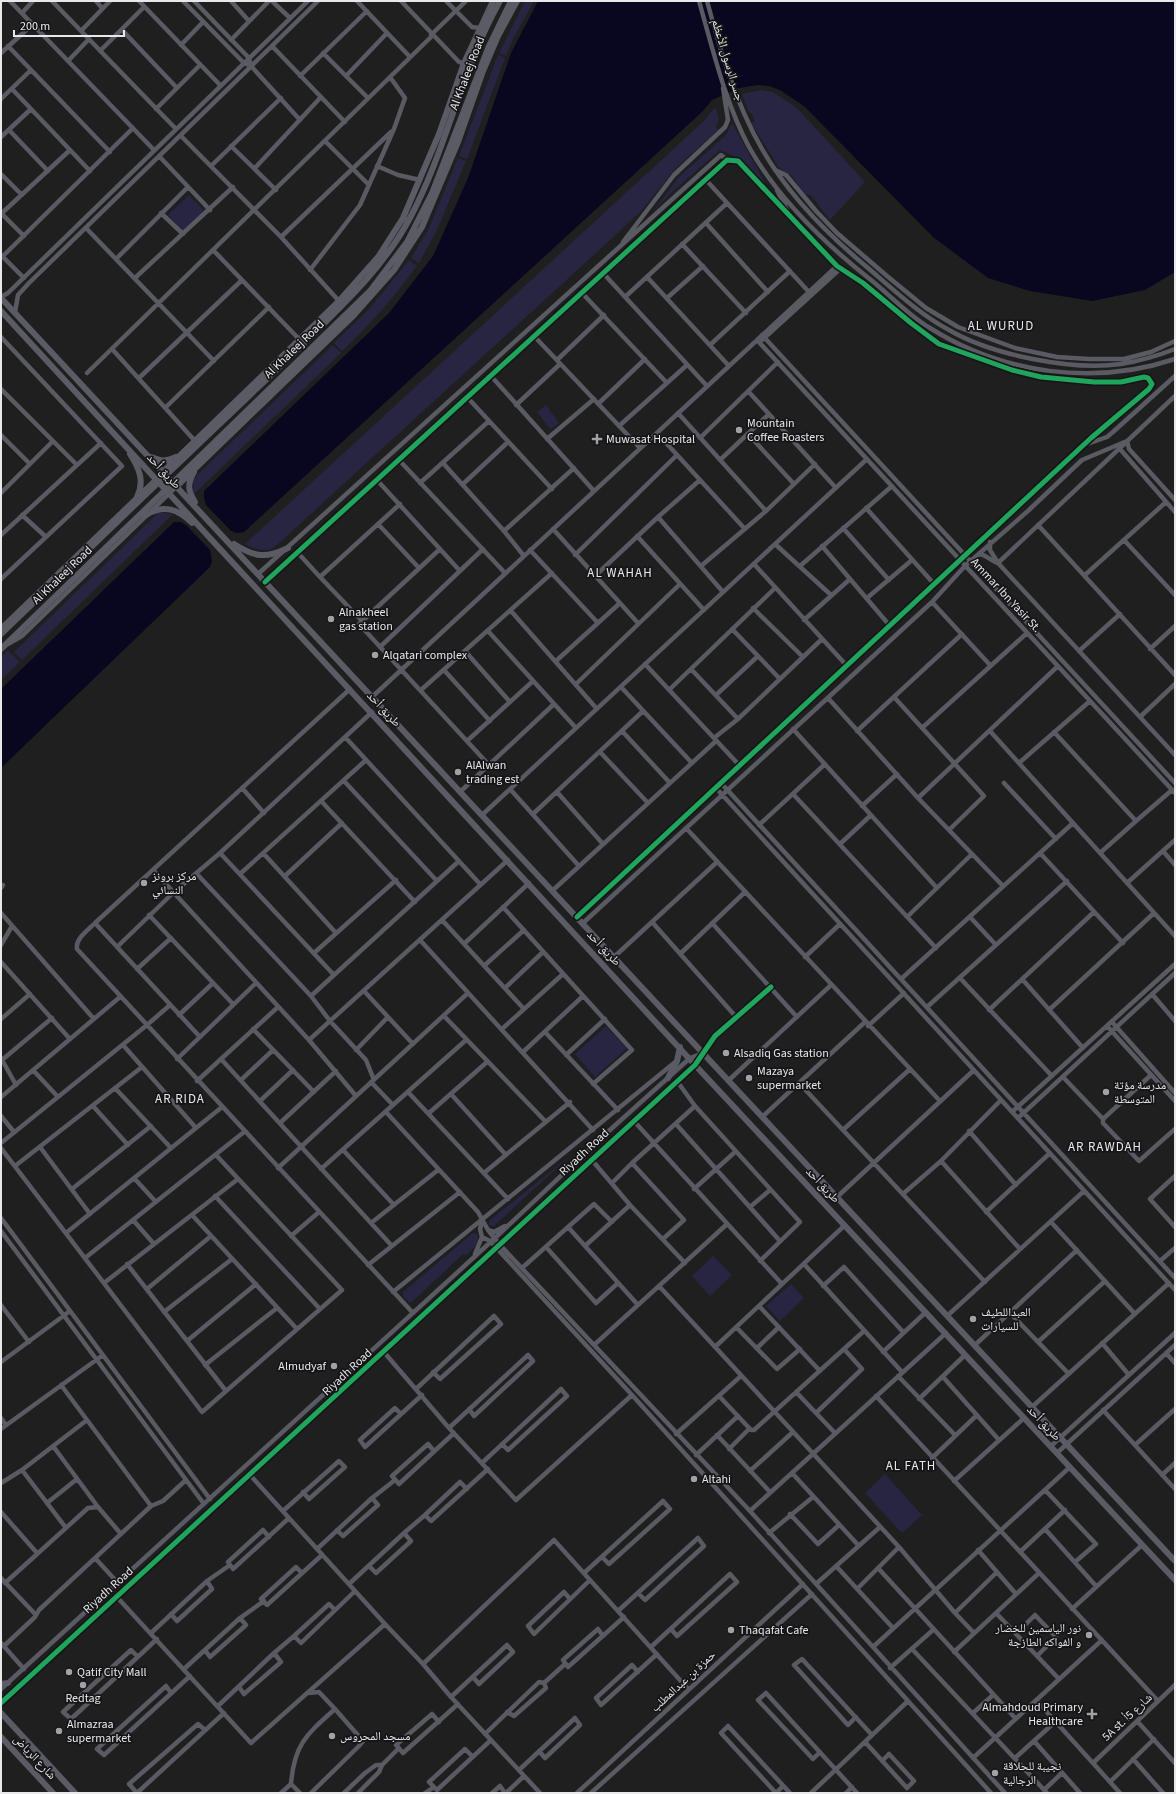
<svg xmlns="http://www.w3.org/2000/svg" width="1176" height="1794" viewBox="0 0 1176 1794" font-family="'Source Sans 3','Noto Naskh Arabic',sans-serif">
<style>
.green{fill:#272542}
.water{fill:#090620}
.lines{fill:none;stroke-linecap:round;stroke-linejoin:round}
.minor{stroke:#5a5a63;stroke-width:4.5}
.major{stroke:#5b5b65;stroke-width:6}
.major-bridge{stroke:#5b5b65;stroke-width:6}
.cycleway-casing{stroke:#151518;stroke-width:8}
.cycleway{stroke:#20a55d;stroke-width:5}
.poi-dot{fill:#a2a2a4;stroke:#151518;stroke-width:1.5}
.labels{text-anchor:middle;stroke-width:3.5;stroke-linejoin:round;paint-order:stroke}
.street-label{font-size:12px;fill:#e9e9eb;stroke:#151518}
.poi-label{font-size:12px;fill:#e9e9eb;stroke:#151518;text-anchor:start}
.neighbourhood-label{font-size:13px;letter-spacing:1px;fill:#e9e9eb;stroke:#151518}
</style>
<rect width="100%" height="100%" fill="#1f1f20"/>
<path class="green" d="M525,1H534L513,39L506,56L499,53Z
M498,55L505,58L467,159L459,156Z
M761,90L773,92L797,108L865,182L830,220L811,195L804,194L792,176L780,169L751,123L755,121L751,113H749L742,94Z
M715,107L719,118L716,128L719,129L677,167L641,211L621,230L278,544C267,554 257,550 245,544L706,119Z
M732,123L764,181L766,187L741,160L720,150L671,193L652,213L678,178L726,135Z
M458,158L466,161L437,230L419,263L411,258L429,228Z
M189,195L204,211L183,231L168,215Z
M409,260L417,266C394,297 370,325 342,351L334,343L369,309Z
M333,345L341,353L194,494L193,482L196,476Z
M546,405L559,423L550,429L537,412Z
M159,512L173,514L22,660L14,652Z
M8,650L20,662L1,680V656Z
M606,1026L627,1048L595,1077L575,1054Z
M571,1155L494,1226L489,1225V1221Z
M473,1233L477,1234C481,1244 473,1249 466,1255L463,1254L412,1302H409L403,1296V1292Z
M713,1256L732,1275L710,1296L692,1276Z
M791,1284L804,1298L780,1321L766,1306Z
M885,1474L922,1515L902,1533L865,1493Z"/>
<path class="water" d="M538,1H1175V272L1145,290L1092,301L1030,291L988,278L933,237L805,107L780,90L769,86L758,85L739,88L712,100L703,111L244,532L237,533L231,531L206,505L204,498V491L389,313L433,256L468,178L511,53Z
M174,522H181L187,526L210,550L212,561L210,567L1,768V689Z"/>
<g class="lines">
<path class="minor" d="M10,1L154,150
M52,1L176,129
M96,1L102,8
M139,1L221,86
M183,1L244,63L251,66L300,120
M194,1L249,58L251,66
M231,1L249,21
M272,1L290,18
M357,1L410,57
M401,1L459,62L464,63
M446,1L472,27L479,28
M699,1C713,50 725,102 749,147C778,199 824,243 871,280C891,296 908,315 930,328C1003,374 1094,386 1175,359
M707,1C721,52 735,102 762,149C789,196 827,234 868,268C894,290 919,314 949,330C992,355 1072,371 1121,364C1140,361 1157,356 1175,349
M22,13L33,1
M122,30L177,88
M81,31L110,1
M431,35L466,1
M231,40L269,1
M181,45L203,22
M8,46L110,152
M272,46L345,122
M100,51L144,7
M1,53L33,24
M323,53L368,98
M68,61L89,39
M300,76L367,11
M346,76L387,33
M12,89L90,171
M1,99L31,70
M156,109L200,65
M9,130L48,171
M181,136L281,237L339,301
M1,137L31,109
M325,141L369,185
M231,146L276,190
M159,156L210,210
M211,166L281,98
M377,166L398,175L420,180
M255,168L321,97
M775,170L786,175L816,211L837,233L887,276L926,308L958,327L1015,348L1057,357L1089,359H1124L1151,352L1175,341
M1,174L22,195
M706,180L809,292
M777,190L788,212
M1,213L24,236
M2,213L70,150
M161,213L183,234
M706,223L768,292
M86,228L214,361
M281,237L391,132
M623,242L674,175L725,127L728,120L723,88
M682,244L746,313
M214,251L299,339
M1,255L24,278
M3,256L133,128
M117,258L188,187
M310,270L360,205L394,129L405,98L390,77
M603,273L707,386
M136,277L233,187
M647,277L729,366
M582,293L667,383
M1,297L8,293L308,1
M625,297L726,204
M667,298L703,266
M15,312L18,295L29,283L318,1
M762,335L1175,783
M534,336L640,448
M1,337L122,466L1,579
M757,340L1175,793
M762,340L841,268
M710,345L790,271
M112,349L195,441
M557,360L604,315
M87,373L432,36
M491,376L594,491
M139,378L242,280
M1,389L77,465
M748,391L836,488
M467,397L552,489
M598,404L645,359
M516,405L560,364
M166,407L269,307
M678,413L766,511
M619,426L687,365
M657,433L745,529
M748,434L794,484
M1,435L30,464
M700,438L778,362
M547,439L594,399
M1127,441L1129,449L1175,500
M1087,444L1107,437L1113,432L1175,376
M1120,449L1175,512
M399,460L505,573
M720,460L769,414
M443,463L504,531L524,556
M377,480L460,571
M420,483L489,421
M463,484L508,442
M1,493L53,441
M866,508L935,585
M22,515L46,537
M658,517L723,592
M378,524L419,568
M1038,525L1175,675
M843,528L889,580
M553,529L638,623
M504,531L574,468
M1,535L101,443
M637,536L704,610
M1124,540L1175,595
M990,542V550L998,563L1175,755
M775,544L831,595
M822,546L890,626
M440,549L359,624L489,765
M530,550L598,623
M298,553L320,577L400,504
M979,554C987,555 991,561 998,563
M575,555L677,455
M998,563L1175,396
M754,564L847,666
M701,566L766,511L815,464
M800,566L892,486
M258,574L721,155L727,160
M1085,575L1166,502
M595,576L658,517L700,480
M320,577L362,621
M265,582L727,160L738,161L837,266L863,283L911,323L939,344L1012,370L1041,377L1094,382H1121L1144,377L1148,378L1152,384L1149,389L1091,438L577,917
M867,598L912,560
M932,602L990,665
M753,608L803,657
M511,611L597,709
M804,620L850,579
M1,628L163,472
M732,629L780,679
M488,631L576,728
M8,644L22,636L177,486
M380,647L483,549
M1150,649L1175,626
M465,651L510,702
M1079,651L1120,614
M556,661L620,603
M645,664L740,766
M691,669L738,719L822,639
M444,670L490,721
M576,684L680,584
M621,687L692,763
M350,689L95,923C88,930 75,939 77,949L413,1313
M421,690L552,573
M669,690L775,588
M716,695L758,656
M372,697L837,266
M894,697L984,796L949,830
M828,698L918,798L1003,886
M1140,717L1175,684
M922,728L1027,633
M793,729L937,888
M622,731L670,783
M857,731L962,634
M990,731L1175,936
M1054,732L1136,821L1172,790
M346,738L480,884
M714,738L738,719
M467,741L533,681
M600,752L648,803
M1019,763L1090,701
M344,781L437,881
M721,783L1175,1278
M1004,783L1056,839
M242,788L264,813
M716,788L1175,1290
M510,789L579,866
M460,792L554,704
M557,792L603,844
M793,794L936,948
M918,798L1058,666
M322,802L415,902
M862,806L897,774
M533,814L643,711
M482,815L867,459
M759,825L825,764
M686,828L940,1101
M840,844L871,815
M1163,851L1175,865
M220,853L334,975
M1040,853L1123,943
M1100,853L1136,821
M264,854L336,933
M153,870L309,1040L356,1096
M197,874L311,996L330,1021L366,1060L374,1080
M240,874L366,760
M285,876L342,823
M1127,883L1175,840
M1,888L3,885
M552,891L716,741
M503,907L632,1050L593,1084
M1,913L94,1019
M149,915L233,1004
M907,917L972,854
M970,917L996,945
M442,920L524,1009
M652,922L737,1018
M95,923L200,1037
M583,923L932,602L965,566L1029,510L1082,460L1127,441
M712,923L797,1017
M420,940L593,1130
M465,943L529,883
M1,945L12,926
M117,947L174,892L220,853L372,712
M314,953L396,880
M680,954L745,892
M614,957L717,862
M805,957L840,924
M1,962L70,1039
M485,965L524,930
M137,969L171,938
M960,978L1052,1076
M901,979L1073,823
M1022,979L1083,1048
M505,988L543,952
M364,991L413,1044
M1152,994L1175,1021
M311,996L459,861
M278,1007L221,1059L392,1246
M927,1007L1067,881
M989,1010L1094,912
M1049,1010L1154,913
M179,1015L213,983
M444,1016L546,1122
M1,1019L30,994
M1112,1022L1175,1093
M868,1026L904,993
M1107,1026L1175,1101
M253,1029L314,1092
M502,1029L563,974
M545,1032L618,1110
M309,1040L508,860
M123,1045L196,1128
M356,1050L388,1017
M523,1052L583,996
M566,1055L605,1019
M1,1058L16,1085
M177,1059L256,983
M2,1060L52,1018
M33,1070L58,1097
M1063,1077L1103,1119L1151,1075
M241,1080L273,1050
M729,1080L831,985
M197,1081L221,1059
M677,1081L695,1106
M371,1082L393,1105
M799,1083L985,1282
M115,1088L171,1148
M408,1092L508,1199
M451,1094L506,1155
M1,1097L120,997
M260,1101L293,1070
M93,1106L128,1145
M386,1112L478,1212L488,1230L500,1245L750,1511L1005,1793
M1012,1112L1175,964
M429,1113L487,1062
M1,1116L14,1132
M762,1117L865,1022
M1018,1118L1175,973
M1103,1119V1123L1139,1161L1175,1129
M633,1120L782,1284
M280,1123L336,1071
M676,1124L780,1241
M844,1129L910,1069
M969,1131L1016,1185
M1,1143L147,1025L170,1005
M40,1147L90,1214
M1,1148L202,1412L342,1290L216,1155
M343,1150L394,1205
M591,1159L630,1205L685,1263
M941,1161L1020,1249
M632,1163L695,1106L800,1222L760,1261
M15,1166L142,1067
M278,1168L468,993
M321,1169L466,1040
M484,1173L570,1102
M1175,1176L1150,1199L1175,1227
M134,1178L156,1202
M612,1183L632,1163L684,1220L663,1239
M72,1189L151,1126
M694,1189L735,1152
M904,1193L941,1161L1001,1100
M215,1196L320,1309
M837,1197L974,1070
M750,1207L770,1190
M986,1212L1050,1153
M192,1215L297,1329
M1,1218L210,1499
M483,1219L480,1229L482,1237L490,1241L632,1395L991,1793
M133,1220L154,1244
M1051,1222L1135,1314
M371,1223L438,1170
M568,1227L594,1204L612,1222
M488,1230L494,1232L505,1226
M1,1231L204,1504
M66,1233L222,1107
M291,1236L319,1212
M585,1246L630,1205
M546,1247L596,1303L618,1283
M475,1254L482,1237
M85,1258L244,1132
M1160,1261L1175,1248
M127,1264L226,1391
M804,1264L902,1372
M368,1265L460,1192
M522,1268L568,1227L638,1305
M104,1283L238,1179
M659,1286L899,1547L955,1613
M823,1286L844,1267L903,1332
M147,1289L211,1236
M393,1292L674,1063
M1,1305L29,1342
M759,1306L820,1371
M164,1312L232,1259
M1010,1313L1069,1374
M947,1316L1084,1191
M736,1327L777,1369L800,1349
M187,1341L256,1284
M1038,1342L1105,1281
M1102,1343L1129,1375
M594,1345L726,1225
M975,1345L1077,1250
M715,1347L845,1225
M757,1348L779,1327
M383,1351L449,1428L516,1500L632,1395
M883,1352L926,1312
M1166,1353L1175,1363
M1,1362L70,1311
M205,1365L277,1308
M898,1376L955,1435
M943,1377L999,1440
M61,1385L151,1506
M416,1389L494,1316L501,1324L440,1379L433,1372
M796,1392L835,1433
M719,1396L751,1430H754L864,1331
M876,1396L1158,1701
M919,1399L965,1355
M1032,1407L1169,1283
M1103,1410L1175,1489
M816,1413L862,1369L844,1349
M401,1414L395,1408L360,1440L365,1447L422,1395
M1,1418L6,1425
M449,1428L528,1355L533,1361L474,1416L469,1409
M1,1429L103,1355
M676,1434L741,1376
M717,1435L770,1492
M1135,1445L1175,1409
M53,1446L98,1507L121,1534
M1051,1446L1175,1333
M729,1449L749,1429
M434,1451L428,1444L392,1476L399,1484L454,1433
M1057,1453L1175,1345
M696,1455L738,1416
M932,1458L977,1415
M482,1463L561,1389L567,1396L508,1450L502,1444
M22,1470L66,1528
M750,1471L793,1432
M792,1473L859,1546
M1162,1475L1175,1463
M954,1481L1024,1418
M1,1483L22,1470L87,1420
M467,1489L460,1482L425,1515L431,1521L488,1469
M1045,1490L1096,1544L1075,1562
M372,1498L395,1480
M47,1503L77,1479
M283,1511L339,1461L345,1467L309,1499L303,1492
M750,1511L946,1333
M1,1512L37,1553
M790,1514L818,1544L839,1525
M1045,1529L1096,1586
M404,1533L425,1515
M769,1533L813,1497
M269,1537L263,1530L228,1562L233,1569L289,1518
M317,1549L372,1498L378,1505L343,1536L337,1530
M978,1550L997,1572
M1020,1552L1065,1510
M95,1558L118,1583
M836,1566L893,1628
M878,1568L1016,1719
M302,1573L296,1567L261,1599L267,1605L322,1555
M584,1573L663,1501L670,1509L609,1564L602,1557
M1,1578L36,1615
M207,1581L230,1565
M5,1583L88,1508L98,1507
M349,1584L404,1533L411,1541L376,1573L369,1566
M816,1584L880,1527
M857,1589L899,1547
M116,1596L251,1743L385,1624L250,1475
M570,1599L564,1592L528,1626L534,1634L590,1580
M1072,1609L1142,1545
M335,1610L329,1604L294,1636L301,1643L355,1591
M618,1611L698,1538L704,1546L645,1600L638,1593
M996,1613L1059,1679
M240,1618L264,1601
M385,1624L423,1664
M151,1633L207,1581L212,1589L177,1621L171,1614
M974,1633L955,1613L997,1572L1016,1594
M1016,1634L1035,1615L1056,1637L1037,1656
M603,1636L598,1629L563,1660L568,1667L624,1617
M1,1643L24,1669
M4,1646L35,1617L39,1610L151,1506L163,1501L186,1480
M651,1647L730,1574L737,1582L677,1636L671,1629
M873,1647L1070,1467
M912,1649L1047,1793
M954,1652L1039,1573
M274,1653L294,1636
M138,1657L131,1650L63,1712L71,1719L157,1639
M890,1668L933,1630
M184,1669L240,1618L246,1625L210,1657L205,1650
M638,1672L632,1665L596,1698L601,1705L657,1654
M544,1683L565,1664
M1,1689L495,1238L601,1138L690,1058L703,1053
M171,1693L166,1686L97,1749L104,1755L190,1676
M451,1697L507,1645L513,1652L479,1684L473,1677
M1036,1700L1120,1793
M1,1703L695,1065L715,1036L771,987
M218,1706L274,1653L281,1662L244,1694L239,1687
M973,1713L993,1695
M856,1717L848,1725L794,1665L802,1659L872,1735
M1137,1721L1175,1763
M439,1722L432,1714L396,1745L403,1753L458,1704
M205,1730L198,1724L129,1784L137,1793L224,1713
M485,1734L539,1682L544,1683L546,1688L514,1716L507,1712
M1034,1741L1080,1793
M865,1742L907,1788L914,1781L889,1754L882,1761
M820,1752L813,1759L758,1700L766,1693L857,1793
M473,1757L465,1749L429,1782L437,1790L491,1740
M973,1758L1102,1640
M1015,1758L1056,1721
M1133,1759L1163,1793
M1093,1763L1175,1685
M519,1770L575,1718L580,1725L545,1758L539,1751
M1110,1782L1154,1739
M291,1784C294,1744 307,1734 335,1709L319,1692L308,1693
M783,1786L776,1793L721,1733L728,1726L790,1793
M1044,1790L1062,1773
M281,1793L291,1784L300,1793
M311,1793L359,1746L363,1741L335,1709
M344,1793L365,1773L376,1765H382L399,1748
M358,1793L379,1772L382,1765
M425,1793L434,1787
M492,1793L500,1786L505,1793
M506,1793L524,1776
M540,1793L451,1697L423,1664L554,1540L688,1689
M577,1793L803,1584
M591,1793L812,1594
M811,1793L908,1701
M846,1793L852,1787"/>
<path class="major" d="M1,298L1175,1561
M1,311L695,1065L1175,1580
M210,433C242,403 273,373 304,343C344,304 385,266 411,216C447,148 462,68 500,1
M217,440L370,291L407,242L432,193L489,46L511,1
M130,454C139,468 145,481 137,497
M151,457C161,461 166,462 176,457
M163,472L339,301L378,257L403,218L439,134L464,63L493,1
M194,472C187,484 188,491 195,502
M177,486L354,315L394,270L422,227L458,142L483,71L498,36L517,1
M146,515C164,504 178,509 192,523
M234,544C254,557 266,559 288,548
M1,634L116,523
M1,649L123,531
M668,1078L677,1061L680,1047
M1,1684L8,1683
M1,1713L75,1793
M1,1737L53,1793"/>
<path class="major-bridge" d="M116,523L210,433
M123,531L217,440"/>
<g class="cycleway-casing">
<path id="cycleway" d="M265,582L727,160L738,161L837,266L863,283L911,323L939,344L1012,370L1041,377L1094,382H1121L1144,377L1148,378L1152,384L1149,389L1091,438L577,917
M1,1703L695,1065L715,1036L771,987"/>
</g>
<use href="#cycleway" class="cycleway"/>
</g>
<g class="poi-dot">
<circle cx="739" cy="430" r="4"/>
<path d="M595 433h4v4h4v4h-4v4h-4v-4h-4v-4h4z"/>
<circle cx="331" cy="619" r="4"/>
<circle cx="375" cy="655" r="4"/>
<circle cx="458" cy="772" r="4"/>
<circle cx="144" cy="883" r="4"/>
<circle cx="726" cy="1053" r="4"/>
<circle cx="749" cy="1078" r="4"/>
<circle cx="1106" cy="1092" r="4"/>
<circle cx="973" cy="1319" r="4"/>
<circle cx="334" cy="1366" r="4"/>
<circle cx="694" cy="1479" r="4"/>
<circle cx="731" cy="1630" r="4"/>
<circle cx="1089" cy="1635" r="4"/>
<circle cx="69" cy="1672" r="4"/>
<circle cx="83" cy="1685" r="4"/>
<path d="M1090 1708h4v4h4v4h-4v4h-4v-4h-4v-4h4z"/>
<circle cx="59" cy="1731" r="4"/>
<circle cx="332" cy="1736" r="4"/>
<circle cx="995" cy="1773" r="4"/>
</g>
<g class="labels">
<g class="street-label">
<text transform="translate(728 60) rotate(73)" y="4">جسر الرسول الأعظم</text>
<text transform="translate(467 73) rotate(-69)" y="4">Al Khaleej Road</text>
<text transform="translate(294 349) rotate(-44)" y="4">Al Khaleej Road</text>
<text transform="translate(164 471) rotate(47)" y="4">طريق أحد</text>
<text transform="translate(62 575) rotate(-44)" y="4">Al Khaleej Road</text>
<text transform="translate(1006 595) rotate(47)" y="4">Ammar Ibn Yasir St.</text>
<text transform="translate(384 709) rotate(47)" y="4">طريق أحد</text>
<text transform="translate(604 948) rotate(47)" y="4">طريق أحد</text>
<text transform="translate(584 1152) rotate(-43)" y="4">Riyadh Road</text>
<text transform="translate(823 1185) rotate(47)" y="4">طريق أحد</text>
<text transform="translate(347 1372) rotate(-43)" y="4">Riyadh Road</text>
<text transform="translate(1044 1423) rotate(47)" y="4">طريق أحد</text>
<text transform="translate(108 1590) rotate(-42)" y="4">Riyadh Road</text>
<text transform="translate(683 1681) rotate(-43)" y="4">حمزة بن عبدالمطلب</text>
<text transform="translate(1127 1717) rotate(-43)" y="4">5A st. شارع 5أ</text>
<text transform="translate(35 1757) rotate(47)" y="4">شارع الرياض</text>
</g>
<g class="poi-label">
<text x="747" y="427">Mountain<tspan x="747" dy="14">Coffee Roasters</tspan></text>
<text x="606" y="443">Muwasat Hospital</text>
<text x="339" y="616">Alnakheel<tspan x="339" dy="14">gas station</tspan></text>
<text x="383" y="659">Alqatari complex</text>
<text x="466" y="769">AlAlwan<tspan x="466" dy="14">trading est</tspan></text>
<text x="152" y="880">مركز برونز<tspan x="152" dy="14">النسائي</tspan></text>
<text x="734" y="1057">Alsadiq Gas station</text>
<text x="757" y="1075">Mazaya<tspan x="757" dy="14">supermarket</tspan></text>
<text x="1114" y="1089">مدرسة مؤتة<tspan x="1114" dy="14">المتوسطة</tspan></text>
<text x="981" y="1316">العبداللطيف<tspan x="981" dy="14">للسيارات</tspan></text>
<text x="326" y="1370" text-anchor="end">Almudyaf</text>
<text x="702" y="1483">Altahi</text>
<text x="1081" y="1632" text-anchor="end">نور الياسمين للخضار<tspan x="1081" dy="14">و الفواكه الطازجة</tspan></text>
<text x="739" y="1634">Thaqafat Cafe</text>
<text x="77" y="1676">Qatif City Mall</text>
<text x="83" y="1702" text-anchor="middle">Redtag</text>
<text x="1083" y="1711" text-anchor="end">Almahdoud Primary<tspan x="1083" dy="14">Healthcare</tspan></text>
<text x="67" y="1728">Almazraa<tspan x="67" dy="14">supermarket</tspan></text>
<text x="340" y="1740">مسجد المحروس</text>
<text x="1003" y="1770">نجيبة للحلاقة<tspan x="1003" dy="14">الرجالية</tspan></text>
</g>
<g class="neighbourhood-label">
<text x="1001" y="330">AL WURUD</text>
<text x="620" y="577">AL WAHAH</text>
<text x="180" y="1103">AR RIDA</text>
<text x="1105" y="1151">AR RAWDAH</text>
<text x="911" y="1470">AL FATH</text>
</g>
</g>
<rect width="1176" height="1794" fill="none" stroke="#e9e9eb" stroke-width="4"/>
<path d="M14 30v6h110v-6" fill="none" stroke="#e9e9eb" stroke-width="2"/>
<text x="20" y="30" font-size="12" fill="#e9e9eb" stroke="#151518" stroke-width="3" paint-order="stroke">200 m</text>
</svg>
